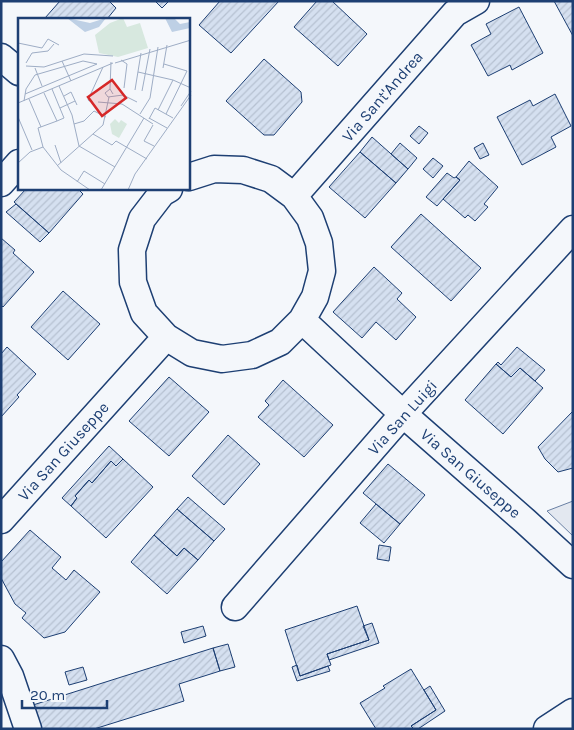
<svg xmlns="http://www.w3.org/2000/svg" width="574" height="730" viewBox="0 0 574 730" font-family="Karla,sans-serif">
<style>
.parking{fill:#e3e8f0;stroke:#687fa3}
.building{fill:url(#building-hatch);stroke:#1d3f73}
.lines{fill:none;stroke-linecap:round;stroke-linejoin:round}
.street-casing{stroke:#1d3f73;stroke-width:29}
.street{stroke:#f4f7fb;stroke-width:26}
.labels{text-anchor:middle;stroke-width:4;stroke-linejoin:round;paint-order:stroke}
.street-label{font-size:16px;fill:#1d3f73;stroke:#f4f7fb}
.inset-road{fill:none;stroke:#9eadc5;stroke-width:1}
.view{fill:#d62828;fill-opacity:0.15;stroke:#d62828;stroke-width:2.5}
.inset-edge{fill:none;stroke:#1d3f73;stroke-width:2.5}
</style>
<defs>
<pattern id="building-hatch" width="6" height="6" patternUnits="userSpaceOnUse" patternTransform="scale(1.25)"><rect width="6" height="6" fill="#d5e0f0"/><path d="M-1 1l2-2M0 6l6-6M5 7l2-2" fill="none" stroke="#b6c1d1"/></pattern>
</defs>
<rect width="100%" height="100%" fill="#f4f7fb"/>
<path class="parking" d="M573,501V536L547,511Z"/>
<path class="building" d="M60,1H109L116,8L107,19H46L45,18Z
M155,1H169L162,8Z
M220,1H279L231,53L199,25Z
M317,1H332L367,34L338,66L294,27Z
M554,1H573V36Z
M519,7L543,53L512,70L510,65L488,76L471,45L491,34L486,24Z
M264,59L301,92L302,102L274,135H264L226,101Z
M555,94L571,126L551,137L556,147L522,165L497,117L530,100L533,106Z
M419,126L428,133L419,144L410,136Z
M372,137L408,169L396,183L360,152Z
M400,143L417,158L408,169L391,154Z
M483,143L489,155L480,159L474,148Z
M360,152L396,183L365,218L329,187Z
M433,158L443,166L433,178L423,169Z
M469,161L498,187L484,204L488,207L475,221L468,215L465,218L443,199L460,180L456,177Z
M447,173L454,178L456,177L460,180L437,206L426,197Z
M26,189H78L83,194L49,233L14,202Z
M16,204L49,233L40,242L6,212Z
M421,214L481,268L451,301L391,247Z
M1,238L15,250L13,253L34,272L3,307L1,305Z
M374,267L402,293L397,299L416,317L396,340L376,322L362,338L333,312Z
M63,291L100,324L68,360L31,327Z
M7,347L36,374L17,395L19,397L1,417V354Z
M517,347L545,370L535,381L520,368L511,377L496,364L498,362L501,365Z
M496,364L511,377L520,368L543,388L503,434L465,400Z
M169,377L209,412L169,456L129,421Z
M283,380L333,425L304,457L258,417L269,405L265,401Z
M573,411V468L558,472L545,459L538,447Z
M228,435L260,464L224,505L192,476Z
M109,446L123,459L116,466L111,461L92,483L89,480L75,496L77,498L71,506L62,498Z
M123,459L153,487L106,538L71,506L77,498L75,496L89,480L92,483L111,461L116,466Z
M388,464L425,495L400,524L363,493Z
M188,497L225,529L214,541L177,509Z
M376,504L400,524L384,543L360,523Z
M177,509L214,541L198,560L184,548L177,556L154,535Z
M30,530L61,557L52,568L66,580L74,570L100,592L65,632L44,638L22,618L26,613L15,604L1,578V562Z
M154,535L177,556L184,548L198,560L167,594L131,562Z
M379,545L391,547L389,561L377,559Z
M357,606L369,640L327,654L331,665L300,676L285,630Z
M372,623L379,643L329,660L327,654L369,640L363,626Z
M203,626L206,636L184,643L181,632Z
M228,644L235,667L220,671L213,648Z
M213,648L220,671L179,684L184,701L94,729H39L33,705Z
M297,665L300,676L328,666L330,671L297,681L292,667Z
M83,667L87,680L69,685L65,672Z
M411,669L436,710L411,726L413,728L411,729H376L360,703L385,688L383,686Z
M430,686L445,711L418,729H411L413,728L411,726L436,710L424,690Z"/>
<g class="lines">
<g class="street-casing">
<path id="street" d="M1,57L19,72
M1,183L19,163
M169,189L162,193L142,219L132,250L133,282L144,313L166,337L192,353L222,359L252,355L280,342L302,320L315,297L322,271L319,243L310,218L294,196L271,179L243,170L214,169L189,177
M294,196L455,13L476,1
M302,320L403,414L525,521L573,565
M1,520L166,337
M235,607L403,414L573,229
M1,659L10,676L28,729
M547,729L573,712"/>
</g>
<use href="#street" class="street"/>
</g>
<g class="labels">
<g class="street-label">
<text transform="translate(382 96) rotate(-49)" y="6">Via Sant'Andrea</text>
<text transform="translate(402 417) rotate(-48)" y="6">Via San Luigi</text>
<text transform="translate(63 451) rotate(-48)" y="6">Via San Giuseppe</text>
<text transform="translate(471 473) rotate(41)" y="6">Via San Giuseppe</text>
</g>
</g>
<g transform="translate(18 18)">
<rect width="172" height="172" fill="#f4f7fb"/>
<path d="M105,0L109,9L122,5L130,30L100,39L81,35L77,17L92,5ZM97,101L101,105L103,102L109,106L101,120L94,116L92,106Z" fill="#d7e8df"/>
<path d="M49,0L72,5L88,0L81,9L67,14ZM147,0H156L162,6L172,4V10L154,14Z" fill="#bed0e5"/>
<path class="inset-road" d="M0,25L24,30L30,21L41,27M103,42L109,46L106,70M44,43L53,63M8,45L14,35L30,33L36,26M97,45L173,22M146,46L169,53L148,96M8,48L26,49L66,36L95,38M17,50L24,68M145,50L149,27M120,54L155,62L173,70M41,68L54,97L61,128L97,149M34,71L46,100L39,103M92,71L93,44M117,72L123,35M124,73L132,31M7,76L79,46M95,76L92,71L87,75L90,79L105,77L119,84M46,78L53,74L59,87M11,81L23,109M6,83L8,71L17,57L65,43L79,46M80,84L104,86L135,106M0,85L95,45M75,85L70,82L85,49M163,88L173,73M42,90L57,83M140,92L155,62M122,96L132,80L140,29M0,99L14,132M131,100L149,110M131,101L137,90L155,100M56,106L66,103L76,93L88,99M135,107L126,123L136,128M75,116L94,127L98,123L129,141M37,127L43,145M25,129L20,110L39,103L26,75M0,145L12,134L25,129L43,152L72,172M39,148L85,107L91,79M59,164L66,153L87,166M83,172L126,100M110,172L117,156L173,77"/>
<path class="view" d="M94,62L108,80L84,98L70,79Z"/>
<rect width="172" height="172" class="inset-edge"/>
</g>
<rect width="574" height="730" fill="none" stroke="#1d3f73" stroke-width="5"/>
<path d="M22 700v8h85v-8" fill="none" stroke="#1d3f73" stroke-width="2.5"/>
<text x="30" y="700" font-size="15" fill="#1d3f73" stroke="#f4f7fb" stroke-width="4" paint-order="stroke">20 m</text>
</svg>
